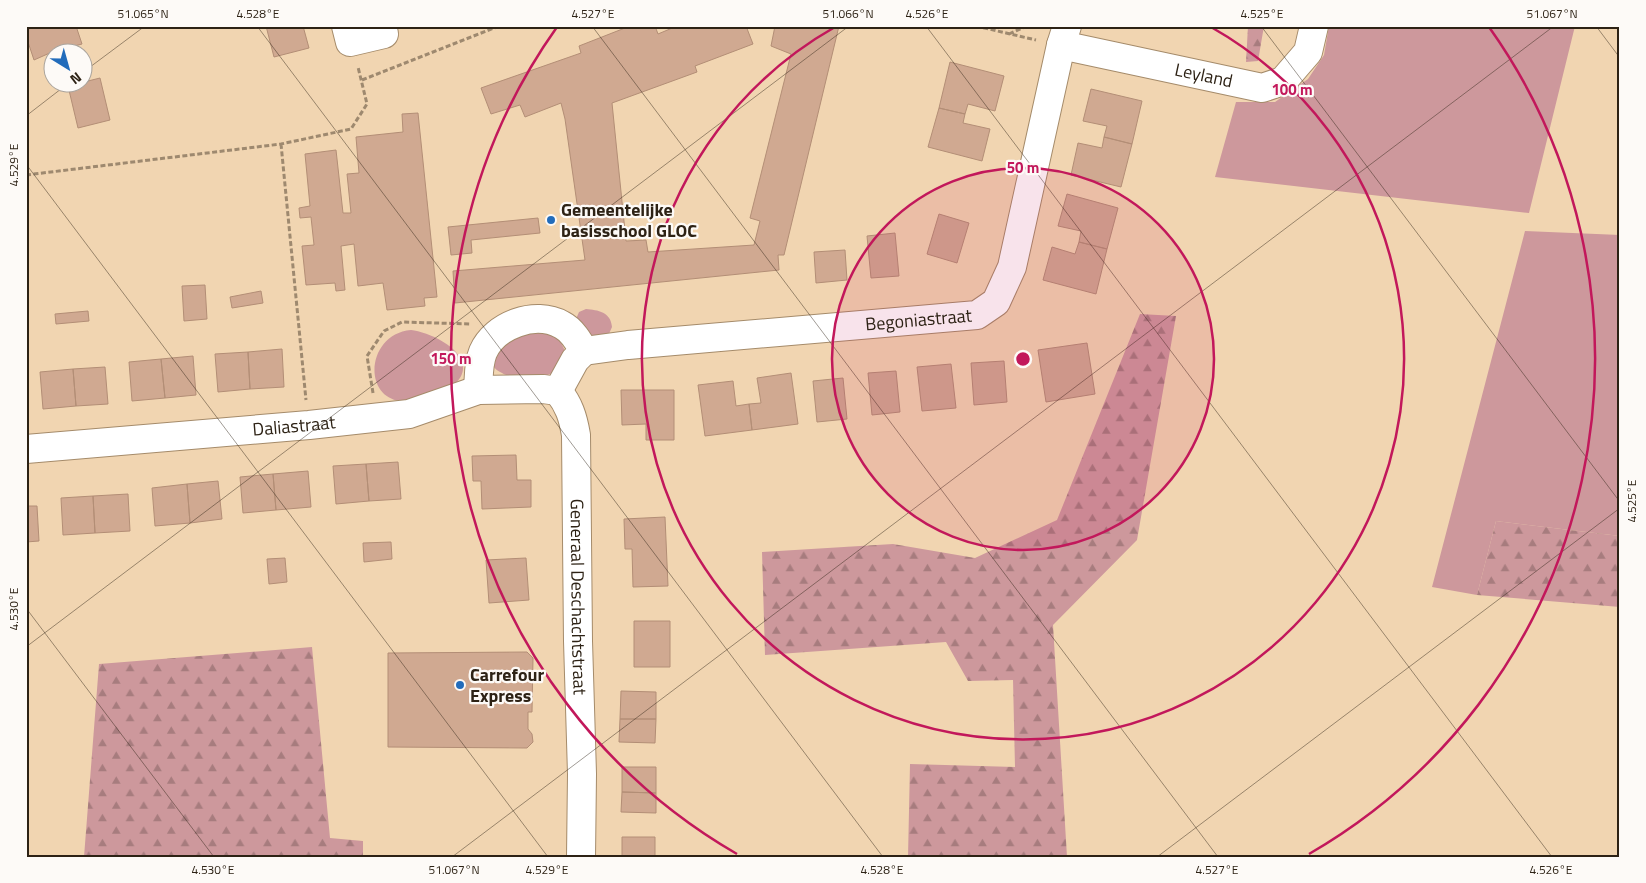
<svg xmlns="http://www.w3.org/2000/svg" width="1646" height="883" viewBox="0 0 1646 883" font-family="'Titillium Web',sans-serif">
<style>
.green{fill:#cd989c}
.forest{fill:url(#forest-firs)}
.building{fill:#d0a991;stroke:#b38e76}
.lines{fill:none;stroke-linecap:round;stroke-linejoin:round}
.minor-casing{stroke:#a58b6a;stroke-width:30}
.path{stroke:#9e896f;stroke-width:3;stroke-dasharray:5 2.5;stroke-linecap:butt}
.minor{stroke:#fff;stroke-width:28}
.ticks{fill:none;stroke:#2d2215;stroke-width:1;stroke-opacity:0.45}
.ring{fill:none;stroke:#c2185b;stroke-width:2.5}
.poi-dot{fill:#226cbb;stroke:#fdfaf7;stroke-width:2}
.labels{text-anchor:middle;stroke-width:4.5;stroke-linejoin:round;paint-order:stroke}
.street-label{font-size:18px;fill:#2d2215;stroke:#fdfaf7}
.poi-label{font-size:18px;font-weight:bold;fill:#2d2215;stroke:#fdfaf7;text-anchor:start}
.centre{fill:#c2185b;stroke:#fdfaf7;stroke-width:2.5}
.ring-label{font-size:15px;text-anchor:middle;font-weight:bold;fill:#c2185b;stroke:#fdfaf7;stroke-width:4.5;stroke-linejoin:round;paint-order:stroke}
.neatline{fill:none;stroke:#2d2215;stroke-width:2}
.ticks-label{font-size:12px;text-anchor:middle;fill:#2d2215}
</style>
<defs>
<pattern id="forest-firs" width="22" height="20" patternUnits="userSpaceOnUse" patternTransform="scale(1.25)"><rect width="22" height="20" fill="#cd989c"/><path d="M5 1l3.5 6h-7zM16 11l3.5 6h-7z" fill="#a77c7e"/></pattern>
</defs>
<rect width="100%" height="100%" fill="#f1d5b1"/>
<path class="green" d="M1329,26H1575L1529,213L1215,177L1236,102H1275L1308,79L1324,55Z
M1525,231L1620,235V536L1496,521L1477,595L1432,587Z
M586,309C598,310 611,312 612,327L608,336L588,337L576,319L579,312Z
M411,330C428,332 463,347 463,368C463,380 451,388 441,391C428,395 413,403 400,401C362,396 367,334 411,330Z
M542,331L559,338L565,351C563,357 561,365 558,369C548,380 513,380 502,373C498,371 495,369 493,366L492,356L507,339Z"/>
<path class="forest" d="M1248,26H1264L1258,61L1246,62Z
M1140,314L1176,316L1137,540L1053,625L1067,857H908L910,764L1015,767L1013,680L968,681L946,642L765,655L762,552L893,544L975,558L1057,520Z
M1496,521L1620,536V607L1477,595Z
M312,647L330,838L363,841V857H84L99,664Z"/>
<path class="building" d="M38,26H76L82,44L52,52L34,60L26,36V30Z
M266,26H303L309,48L274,57Z
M630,26H655L658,34L677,26H746L753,44L695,66L697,72L612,103L626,241L646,240L648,252L754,245L760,221L750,218L791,54L771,46L775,26H839L784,255H778L779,270L455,303L453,271L585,260L565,119L561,103L525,117L520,105L491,114L481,88L581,53L579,46Z
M950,62L1004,76L995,111L968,104L965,114L939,108Z
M100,78L110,120L78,128L68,86Z
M1091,89L1142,101L1132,144L1104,137L1107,126L1083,121Z
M939,108L965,114L963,123L990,129L982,161L928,147Z
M418,113L437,297L424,298L425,306L387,310L383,283L358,286L354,244L341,246L345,290L336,291L335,283L306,285L302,246L314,245L311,217L300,218L299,208L310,206L305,154L336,150L343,213H351L347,174L359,173L356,137L403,132L402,114Z
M1104,137L1132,144L1121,187L1071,175L1078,143L1102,148Z
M1067,194L1118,208L1107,249L1079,242L1081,231L1058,226Z
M939,214L969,223L957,263L927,254Z
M538,218L540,233L471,240L472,253L451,255L448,227Z
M895,233L899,276L871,278L867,236Z
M1079,242L1107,249L1096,294L1043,280L1052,247L1075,254Z
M845,250L847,280L816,283L814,252Z
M205,285L207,319L184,321L182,286Z
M261,291L263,303L232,308L230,297Z
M88,311L89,321L56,324L55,314Z
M1087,343L1095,394L1046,402L1038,350Z
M282,349L284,387L250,389L248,352Z
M248,352L250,389L218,392L215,354Z
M193,356L196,395L165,398L161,359Z
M161,359L165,398L132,401L129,362Z
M1004,361L1007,402L974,405L971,363Z
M951,364L956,408L922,411L917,367Z
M105,367L108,404L76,406L73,369Z
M73,369L76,406L43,409L40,372Z
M896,371L900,412L872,415L868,373Z
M791,373L798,424L752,430L749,404L761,403L757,378Z
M843,378L847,419L817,422L813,381Z
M733,381L736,406L749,404L752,430L705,436L698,385Z
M621,390H674V440H646V424L622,425Z
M516,455L517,480H531V507L482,509L481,481H473L472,456Z
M398,462L401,499L369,501L366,464Z
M366,464L369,501L336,504L333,466Z
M308,471L311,507L276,510L273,474Z
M273,474L276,510L243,513L240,477Z
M218,481L222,519L190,523L187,484Z
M187,484L190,523L155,526L152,488Z
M128,494L130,531L95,533L93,496Z
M93,496L95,533L63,535L61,498Z
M26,506H37L39,541L26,542Z
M665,517L668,586L633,587L632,549H625L624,519Z
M391,542L392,559L364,562L363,543Z
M285,558L287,582L269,584L267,559Z
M526,558L529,600L489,603L486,560Z
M634,621H670V667H634Z
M527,652L533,658L532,712H528V729L532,734L533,742L527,748L388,747V653Z
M621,691L656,692V719H620Z
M620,719H656L655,743L619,742Z
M622,767H656V793L622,792Z
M622,792L656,793V813L621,812Z
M622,837H655V857H622Z"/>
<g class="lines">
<g class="minor-casing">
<g id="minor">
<path d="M346,26L350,42L384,34L382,26"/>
<path id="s1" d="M1061,45L1262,88L1283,81L1308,52L1314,26"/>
<path id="s2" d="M584,351L628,345L977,315L996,302L1012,267L1061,45L1067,26"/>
<path d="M478,390C479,378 478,364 483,352C495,325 535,310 562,325C572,330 579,342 584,351"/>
<path id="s3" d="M558,391C569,405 573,417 576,435L578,641L582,774L581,857"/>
<path d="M558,391L575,360L584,351"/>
<path id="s4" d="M26,449L309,425L409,414L478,390L543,389L558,391"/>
</g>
</g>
<path class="path" d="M976,26L1036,40
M1009,34L1027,26
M362,80L499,26
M281,144L306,400
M26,175L281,144L351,129L367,104L358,67
M373,393L367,356L384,331L402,322L471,324"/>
<use href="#minor" class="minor"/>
</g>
<path class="ticks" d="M257,26L883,857M592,26L1218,857M926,26L1552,857M1261,26L1620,502M1596,26L1620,58M82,73L145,26M26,116L70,82M26,164L548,857M26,608L214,857M26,647L849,26M452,857L1554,26M1157,857L1620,508"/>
<circle cx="1023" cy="359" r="191" fill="#c2185b" fill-opacity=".12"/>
<g class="ring">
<circle cx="1023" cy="359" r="191"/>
<path d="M1211 27A381 381 0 1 1 835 27"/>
<path d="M737 854A572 572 0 0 1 557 27M1489 27A572 572 0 0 1 1309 854"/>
</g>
<g class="poi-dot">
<circle cx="551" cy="220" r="5"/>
<circle cx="460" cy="685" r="5"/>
</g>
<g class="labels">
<g class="street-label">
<text dy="6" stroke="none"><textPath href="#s1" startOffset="146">Leyland</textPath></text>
<text dy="6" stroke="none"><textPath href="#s2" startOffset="336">Begoniastraat</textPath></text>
<text dy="6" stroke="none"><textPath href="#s4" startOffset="269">Daliastraat</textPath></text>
<text dy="6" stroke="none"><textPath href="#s3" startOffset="210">Generaal Deschachtstraat</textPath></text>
</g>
<g class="poi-label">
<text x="561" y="216">Gemeentelijke<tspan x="561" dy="21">basisschool GLOC</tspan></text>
<text x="470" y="681">Carrefour<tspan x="470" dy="21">Express</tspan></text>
</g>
</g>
<circle cx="1023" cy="359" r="8" class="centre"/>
<g class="ring-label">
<text x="1292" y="95">100 m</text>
<text x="1023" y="173">50 m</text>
<text x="451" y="364">150 m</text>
</g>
<rect width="1646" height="883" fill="none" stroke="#fdfaf7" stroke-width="55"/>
<g transform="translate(68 68) rotate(143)"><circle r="24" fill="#fdfaf7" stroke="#aaa49d"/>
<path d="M0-4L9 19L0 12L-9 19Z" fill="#226cbb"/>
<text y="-8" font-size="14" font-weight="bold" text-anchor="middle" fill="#2d2215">N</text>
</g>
<rect x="28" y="28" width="1590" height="828" class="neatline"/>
<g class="ticks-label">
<text x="143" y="18">51.065°N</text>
<text x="258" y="18">4.528°E</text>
<text x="593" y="18">4.527°E</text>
<text x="848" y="18">51.066°N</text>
<text x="927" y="18">4.526°E</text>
<text x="1262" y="18">4.525°E</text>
<text x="1552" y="18">51.067°N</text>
<text transform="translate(14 165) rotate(-90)" y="4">4.529°E</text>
<text transform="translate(1632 501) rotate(-90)" y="4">4.525°E</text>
<text transform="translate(14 609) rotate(-90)" y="4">4.530°E</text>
<text x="213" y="874">4.530°E</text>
<text x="454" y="874">51.067°N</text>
<text x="547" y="874">4.529°E</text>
<text x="882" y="874">4.528°E</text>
<text x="1217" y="874">4.527°E</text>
<text x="1551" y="874">4.526°E</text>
</g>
</svg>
